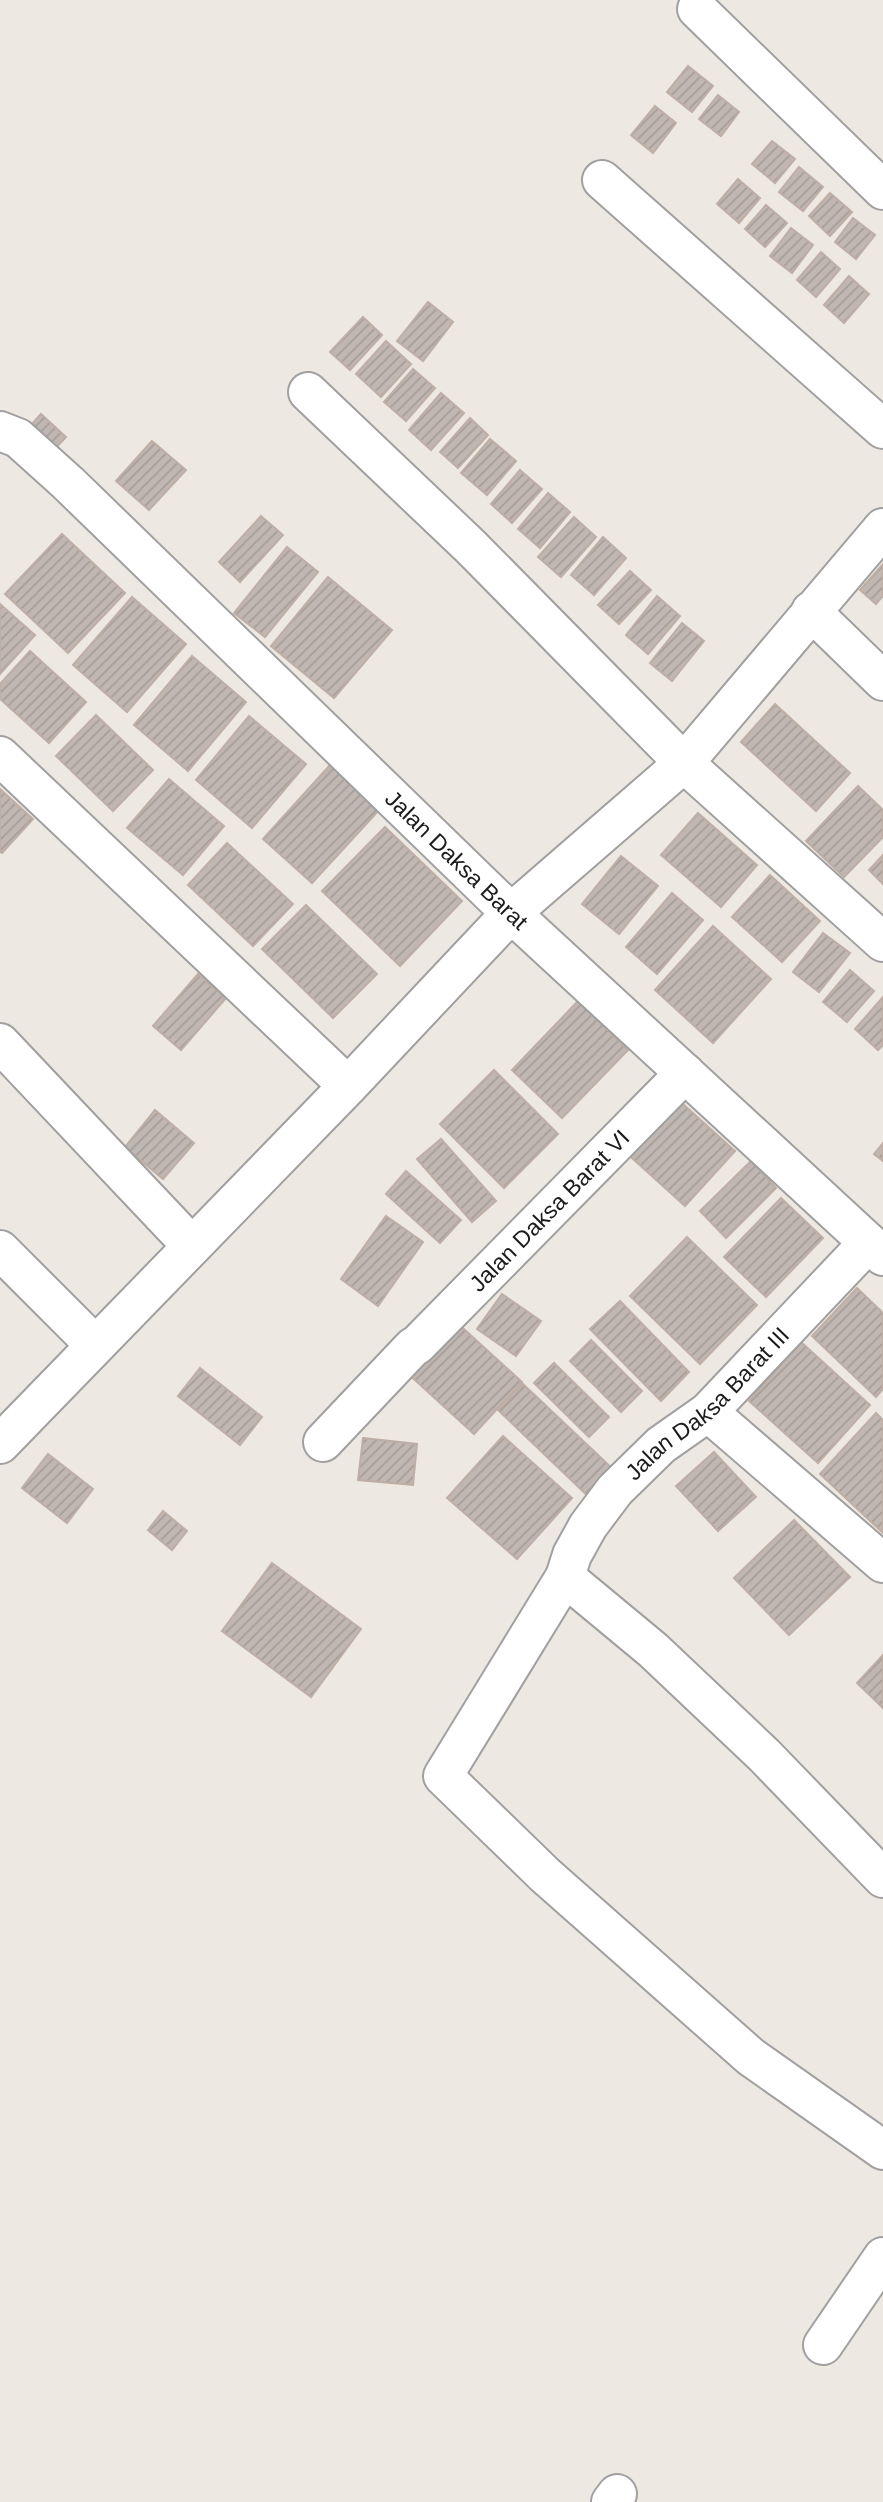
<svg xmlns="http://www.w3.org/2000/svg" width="883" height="2502" viewBox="0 0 883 2502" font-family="Arial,sans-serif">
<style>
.building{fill:url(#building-hatch);stroke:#beaea5;stroke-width:2}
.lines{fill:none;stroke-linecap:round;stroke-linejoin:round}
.minor-casing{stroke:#a0a0a0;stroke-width:42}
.minor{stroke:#fff;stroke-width:38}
.labels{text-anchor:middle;stroke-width:5;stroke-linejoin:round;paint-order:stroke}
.street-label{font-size:23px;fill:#1c1c1c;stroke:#fff}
</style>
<defs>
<pattern id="building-hatch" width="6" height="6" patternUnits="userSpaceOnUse" patternTransform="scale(1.75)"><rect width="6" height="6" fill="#c1b7b2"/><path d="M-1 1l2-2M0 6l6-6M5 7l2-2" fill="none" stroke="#a59d98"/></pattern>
</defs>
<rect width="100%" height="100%" fill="#ede8e2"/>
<path class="building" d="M688,66L713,86L692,112L667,92Z
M718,95L739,112L721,136L699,119Z
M655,106L676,123L653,153L631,135Z
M772,141L795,159L775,183L752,164Z
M799,167L823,187L803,211L779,192Z
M738,179L760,198L739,223L717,204Z
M830,193L852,212L830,236L809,216Z
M766,205L787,223L765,247L745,229Z
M853,218L875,235L856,259L835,242Z
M791,228L813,245L792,273L770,256Z
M821,252L840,269L816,297L797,280Z
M849,276L869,294L844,323L824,305Z
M428,302L453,322L423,361L397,341Z
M363,317L382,335L350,370L330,352Z
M386,341L411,364L381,397L356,374Z
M413,369L435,388L406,421L384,402Z
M441,393L464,413L431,450L409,430Z
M41,414L66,437L47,457L23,434Z
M470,418L488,435L458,468L440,452Z
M490,439L516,461L487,495L461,473Z
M152,441L186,470L149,510L116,481Z
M520,470L542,489L512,523L491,504Z
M548,493L570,512L540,548L518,529Z
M261,516L283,535L240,582L219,562Z
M574,517L596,537L561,577L538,557Z
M62,534L125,593L68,653L5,594Z
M603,537L626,558L594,595L571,575Z
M287,547L318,572L265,637L234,613Z
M883,564V596L876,604L860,590Z
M630,571L651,590L619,624L598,605Z
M328,577L392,630L334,698L271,646Z
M657,596L680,616L648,654L626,635Z
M132,597L186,644L127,712L73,665Z
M0,604L35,635L0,674Z
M682,623L704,641L672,681L650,663Z
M30,651L86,702L49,743L0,699V684Z
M192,656L246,702L188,771L134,725Z
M775,704L850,773L816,811L741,742Z
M96,715L153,770L113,811L56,756Z
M249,716L306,764L252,828L196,780Z
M331,764L380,809L312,883L263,839Z
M169,779L224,826L183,875L127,828Z
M858,786L883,810V837L844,877L806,841Z
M0,789L33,819L2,853L0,852Z
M698,813L757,865L721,907L661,855Z
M385,827L462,901L400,966L322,891Z
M227,843L293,904L253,946L188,885Z
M883,855V884L869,870Z
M621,856L658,886L619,934L582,904Z
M770,875L820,921L782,962L732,917Z
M672,893L703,920L657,974L626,947Z
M306,905L377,974L333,1018L262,949Z
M713,926L771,979L713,1043L655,990Z
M823,933L850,953L819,992L793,972Z
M850,970L874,991L847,1022L823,1002Z
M198,974L226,998L181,1050L153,1026Z
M883,997V1045L878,1050L855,1029Z
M578,1001L628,1050L562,1118L512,1070Z
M494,1070L558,1134L504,1188L440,1124Z
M673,1095L735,1151L685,1206L623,1150Z
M155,1110L194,1143L163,1179L125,1147Z
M441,1139L496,1201L472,1222L417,1159Z
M883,1143V1161L874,1154Z
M751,1161L776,1188L726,1238L700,1211Z
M406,1171L461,1220L440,1243L386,1194Z
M781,1198L823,1238L766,1297L724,1257Z
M386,1216L423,1242L378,1306L341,1279Z
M687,1237L757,1305L700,1364L630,1296Z
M857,1288L883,1313V1389L876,1397L812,1336Z
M502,1294L541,1321L516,1356L477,1329Z
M620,1301L689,1372L661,1401L590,1329Z
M453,1319L522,1382L474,1434L405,1371Z
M591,1340L642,1391L621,1412L570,1361Z
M801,1342L870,1405L818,1463L749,1401Z
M554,1363L609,1417L589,1437L534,1383Z
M200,1368L262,1417L240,1445L178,1396Z
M523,1384L616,1472L590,1498L498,1410Z
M876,1413L883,1420V1533L820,1474Z
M503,1436L572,1498L517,1559L447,1498Z
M363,1438L417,1444L413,1485L358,1480Z
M714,1452L756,1497L718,1531L676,1486Z
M48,1454L93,1489L67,1523L22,1488Z
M163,1511L187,1531L172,1550L148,1530Z
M794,1520L850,1577L789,1635L734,1578Z
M272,1563L361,1629L311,1697L222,1631Z
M883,1655V1708L857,1683Z"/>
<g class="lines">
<g class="minor-casing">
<g id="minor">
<path d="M697,9L883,190"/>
<path d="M602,180L883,429"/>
<path d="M308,392L471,547L684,763L883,528"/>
<path id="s1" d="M0,431L18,438L68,483L511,913L883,1256"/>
<path d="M811,611L883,681"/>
<path d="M0,756L348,1086"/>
<path d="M0,1043L192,1246"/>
<path d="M0,1250L95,1345"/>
<path d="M708,1412L883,1563"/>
<path id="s2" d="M323,1442L413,1347L417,1345L685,1073"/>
<path d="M0,1444L348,1086L511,913L684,763L883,942"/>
<path id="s3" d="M565,1577L572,1555L588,1526L615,1490L661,1445L708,1412L868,1243"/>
<path d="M883,1878L764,1755L653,1650L565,1577L443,1776L545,1875L751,2057L883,2150"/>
<path d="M823,2345L883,2257"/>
<path d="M611,2502L617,2494"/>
</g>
</g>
<use href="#minor" class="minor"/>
</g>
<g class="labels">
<g class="street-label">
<text dy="8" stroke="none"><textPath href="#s1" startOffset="628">Jalan Daksa Barat</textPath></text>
<text dy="8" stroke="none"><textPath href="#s2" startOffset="324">Jalan Daksa Barat VI</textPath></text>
<text dy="8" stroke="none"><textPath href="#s3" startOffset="228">Jalan Daksa Barat III</textPath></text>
</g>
</g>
</svg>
